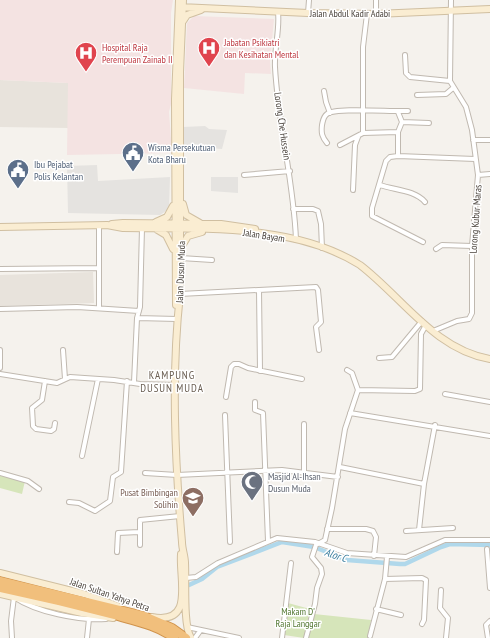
<svg xmlns="http://www.w3.org/2000/svg" width="490" height="638" viewBox="0 0 490 638" font-family="'PT Sans Narrow',sans-serif">
<style>
.residential{fill:#e8e3dc}
.medical{fill:#f4e3e2}
.green{fill:#d6e5ba}
.parking{fill:#e5e3e0}
.lines{fill:none;stroke-linecap:round;stroke-linejoin:round}
.canal{stroke:#b0d8eb;stroke-width:4.5}
.street-casing{stroke:#c0b9b0;stroke-width:6}
.secondary-casing{stroke:#d0bfa1;stroke-width:8}
.highway-casing{stroke:#d0934c;stroke-width:10}
.street{stroke:#fff;stroke-width:4}
.secondary{stroke:#faedd2;stroke-width:6}
.highway{stroke:#f1bf7c;stroke-width:8}
.labels{text-anchor:middle;stroke-width:3;stroke-linejoin:round;paint-order:stroke}
.street-label{font-size:10px;fill:#49423b;stroke:#fff}
.health-label{font-size:10px;fill:#be3a42;stroke:#fff;text-anchor:start}
.service-label{font-size:10px;fill:#4e5e75;stroke:#fff;text-anchor:start}
.worship-label{font-size:10px;fill:#5b616d;stroke:#fff;text-anchor:start}
.education-label{font-size:10px;fill:#785e54;stroke:#fff;text-anchor:end}
.park-label{font-size:10px;fill:#537732;stroke:#fff}
.neighbourhood-label{font-size:11px;letter-spacing:1px;fill:#6b5f53;stroke:#fff}
.water-label{font-size:11px;font-style:italic;fill:#387c9d;stroke:#fff}
</style>
<rect width="100%" height="100%" fill="#f5f2ed"/>
<path class="residential" d="M0,80L69,83L68,128L0,127Z
M93,272L94,303L0,306V275Z"/>
<path class="medical" d="M0,0H173L171,13V104L169,112L172,153L67,155L68,83L0,80Z
M194,16L274,19L270,62L271,74L245,73L244,94L184,88L187,23Z"/>
<path class="green" d="M0,475L25,481L22,494L0,488Z
M288,603L310,609L304,638L284,635Z
M314,614L371,620L368,638H307Z"/>
<path class="parking" d="M205,126L209,129L227,130L222,149L183,146V127Z
M97,165L98,181L170,177L169,209L160,215L68,213L67,166Z
M211,177H238V193L211,191Z"/>
<g class="lines">
<path class="canal" d="M189,585L202,579L217,567L282,542L314,547L347,560L400,564H405L441,547L450,544L490,545"/>
<g class="street-casing">
<path id="street" d="M278,12C280,30 274,49 275,67C278,125 294,182 296,240
M308,13L309,0
M376,14V0
M405,55L406,73L410,77L450,81
M324,91L326,102L330,113
M417,95L446,94L453,88
M398,112L402,122L398,132V156
M402,122L429,123
M363,133L398,132
M473,140H490
M327,143C322,137 321,133 322,125C323,121 323,117 327,114C336,107 392,112 408,111
M340,145L363,133V47L367,14
M244,175L290,171
M478,175L490,174
M380,185C394,190 415,190 425,202
M353,190L355,145L358,137
M293,209H313L318,211L321,224L322,248
M423,242L372,216V208L386,161L390,157L398,156L475,159
M436,249L442,245L472,246
M181,258L212,260
M0,269L99,268
M259,290L260,371
M180,294L316,287L318,290L321,322L316,327L319,350
M99,308V225
M0,309L77,307L139,311
M137,318L177,319
M433,331L457,321L469,319L472,313V246L478,175L472,130L466,107L450,81L451,0
M0,350V368
M63,350L65,379
M379,358L392,357L422,321
M347,370L352,373L358,390
M0,374L57,383L70,377L114,380L140,384L175,385
M45,381L42,400L32,408L33,426L36,429L51,431L54,429L55,423
M134,382L137,318L140,307L142,228
M358,390L415,391L420,389L421,334L426,325
M445,394L490,402
M226,397L231,367L234,364H239L248,368L302,379
M255,402V410L263,413L268,541
M350,413L490,436
M225,415L230,542
M304,424V473
M82,456L98,379
M340,467L424,484
M0,473L28,481L39,489
M145,473L177,475L282,470L338,477
M69,502L79,503L95,511L110,501L113,477L121,472L127,381
M327,529H366L373,531L376,537L374,556
M419,530L424,484L435,425
M406,531L453,528
M140,545V520L180,516
M487,549L490,588
M117,552L118,533L139,532
M186,578L196,577L218,563L277,538L315,542L347,553L406,557L445,540H490
M385,579L422,578L426,580L424,620L422,624
M441,590L440,608L448,618L446,638
M376,609L401,615
M187,627L239,638
M370,636L385,579L387,557
M12,638L11,621L14,597C36,612 79,621 106,619
M87,638L89,619
M195,638L200,631
M282,638L291,563
M306,638L315,604L317,588L322,574L321,568L312,557L316,545L325,540L332,508L345,429L358,390
M488,638L486,625L490,621"/>
</g>
<g class="secondary-casing">
<path id="secondary" d="M183,0L180,72V294C171,376 175,461 182,542C182,549 185,556 185,563C186,581 183,626 191,638
M180,7L308,13L376,14L490,9
M183,21L187,15L201,10
M183,204L186,215L200,223
M156,222L167,217L173,206
M112,224L123,223L221,224L255,229
M0,227L107,225L123,228C199,229 294,223 360,265C402,297 435,350 490,359
M156,229L166,235L173,249
M182,246L188,236L202,232
M176,305L175,99L179,0
M0,573L84,594L118,606
M0,594L82,613L113,618
M152,617C195,625 179,581 181,554"/>
</g>
<g class="highway-casing">
<path id="highway" d="M0,581L144,616L172,628L186,638
M0,588C38,596 76,605 114,615C135,621 157,625 174,638"/>
</g>
<use href="#street" class="street"/>
<use href="#secondary" class="secondary"/>
<use href="#highway" class="highway"/>
</g>
<defs>
<g id="hospital-pin" transform="scale(1.15)"><path d="M0 17L-7.5 6A9.5 9.5 0 1 1 7.5 6Z" fill="#e0444e" stroke="#fff"/><path d="M-5-5h3v3.5h4V-5h3V5h-3V1.5h-4V5h-3Z" fill="#fff"/></g>
<g id="civic-pin" transform="scale(1.15)"><path d="M0 17L-7.5 6A9.5 9.5 0 1 1 7.5 6Z" fill="#5c6f8a" stroke="#fff"/><path d="M-.6-6.5H3V-4.5H.6V-3L4-1V1h2V6H-6V1h2V-1L-.6-3ZM-1.2 2.5V6h2.4V2.5Z" fill="#fff"/></g>
<g id="mosque-pin" transform="scale(1.15)"><path d="M0 17L-7.5 6A9.5 9.5 0 1 1 7.5 6Z" fill="#6b7280" stroke="#fff"/><path d="M3.5-4.9A6 6 0 1 0 3.5 4.9A5 5 0 1 1 3.5-4.9Z" fill="#fff"/></g>
<g id="school-pin" transform="scale(1.15)"><path d="M0 17L-7.5 6A9.5 9.5 0 1 1 7.5 6Z" fill="#8d6e63" stroke="#fff"/><path d="M0-5L7-2L0 1L-7-2ZM-4 1L0 2.5L4 1V4Q0 6-4 4Z" fill="#fff"/></g>
</defs>
<g fill-rule="evenodd">
<use href="#hospital-pin" x="209" y="48"/>
<use href="#hospital-pin" x="86" y="53"/>
<use href="#civic-pin" x="133" y="153"/>
<use href="#civic-pin" x="18" y="170"/>
<use href="#mosque-pin" x="252" y="482"/>
<use href="#school-pin" x="193" y="498"/>
</g>
<g class="labels">
<g class="street-label">
<text x="350" y="17">Jalan Abdul Kadir Adabi</text>
<text transform="translate(283 126) rotate(82)" y="4">Lorong Che Hussein</text>
<text transform="translate(475 219) rotate(-86)" y="4">Lorong Kubur Maras</text>
<text transform="translate(264 235) rotate(9)" y="4">Jalan Bayam</text>
<text transform="translate(180 272) rotate(-88)" y="4">Jalan Dusun Muda</text>
<text transform="translate(110 594) rotate(19)" y="4">Jalan Sultan Yahya Petra</text>
</g>
<g class="health-label">
<text x="224" y="46">Jabatan Psikiatri<tspan x="224" dy="12">dan Kesihatan Mental</tspan></text>
<text x="102" y="51">Hospital Raja<tspan x="102" dy="12">Perempuan Zainab II</tspan></text>
</g>
<g class="service-label">
<text x="148" y="151">Wisma Persekutuan<tspan x="148" dy="12">Kota Bharu</tspan></text>
<text x="34" y="168">Ibu Pejabat<tspan x="34" dy="12">Polis Kelantan</tspan></text>
</g>
<g class="worship-label">
<text x="268" y="480">Masjid Al-Ihsan<tspan x="268" dy="12">Dusun Muda</tspan></text>
</g>
<g class="education-label">
<text x="178" y="496">Pusat Bimbingan<tspan x="178" dy="12">Solihin</tspan></text>
</g>
<g class="park-label">
<text x="298" y="615">Makam D'<tspan x="298" dy="12">Raja Langgar</tspan></text>
</g>
<g class="neighbourhood-label">
<text x="172" y="379">KAMPUNG<tspan x="172" dy="13">DUSUN MUDA</tspan></text>
</g>
<g class="water-label">
<text transform="translate(336 555) rotate(18)" y="4">Alor C</text>
</g>
</g>
</svg>
